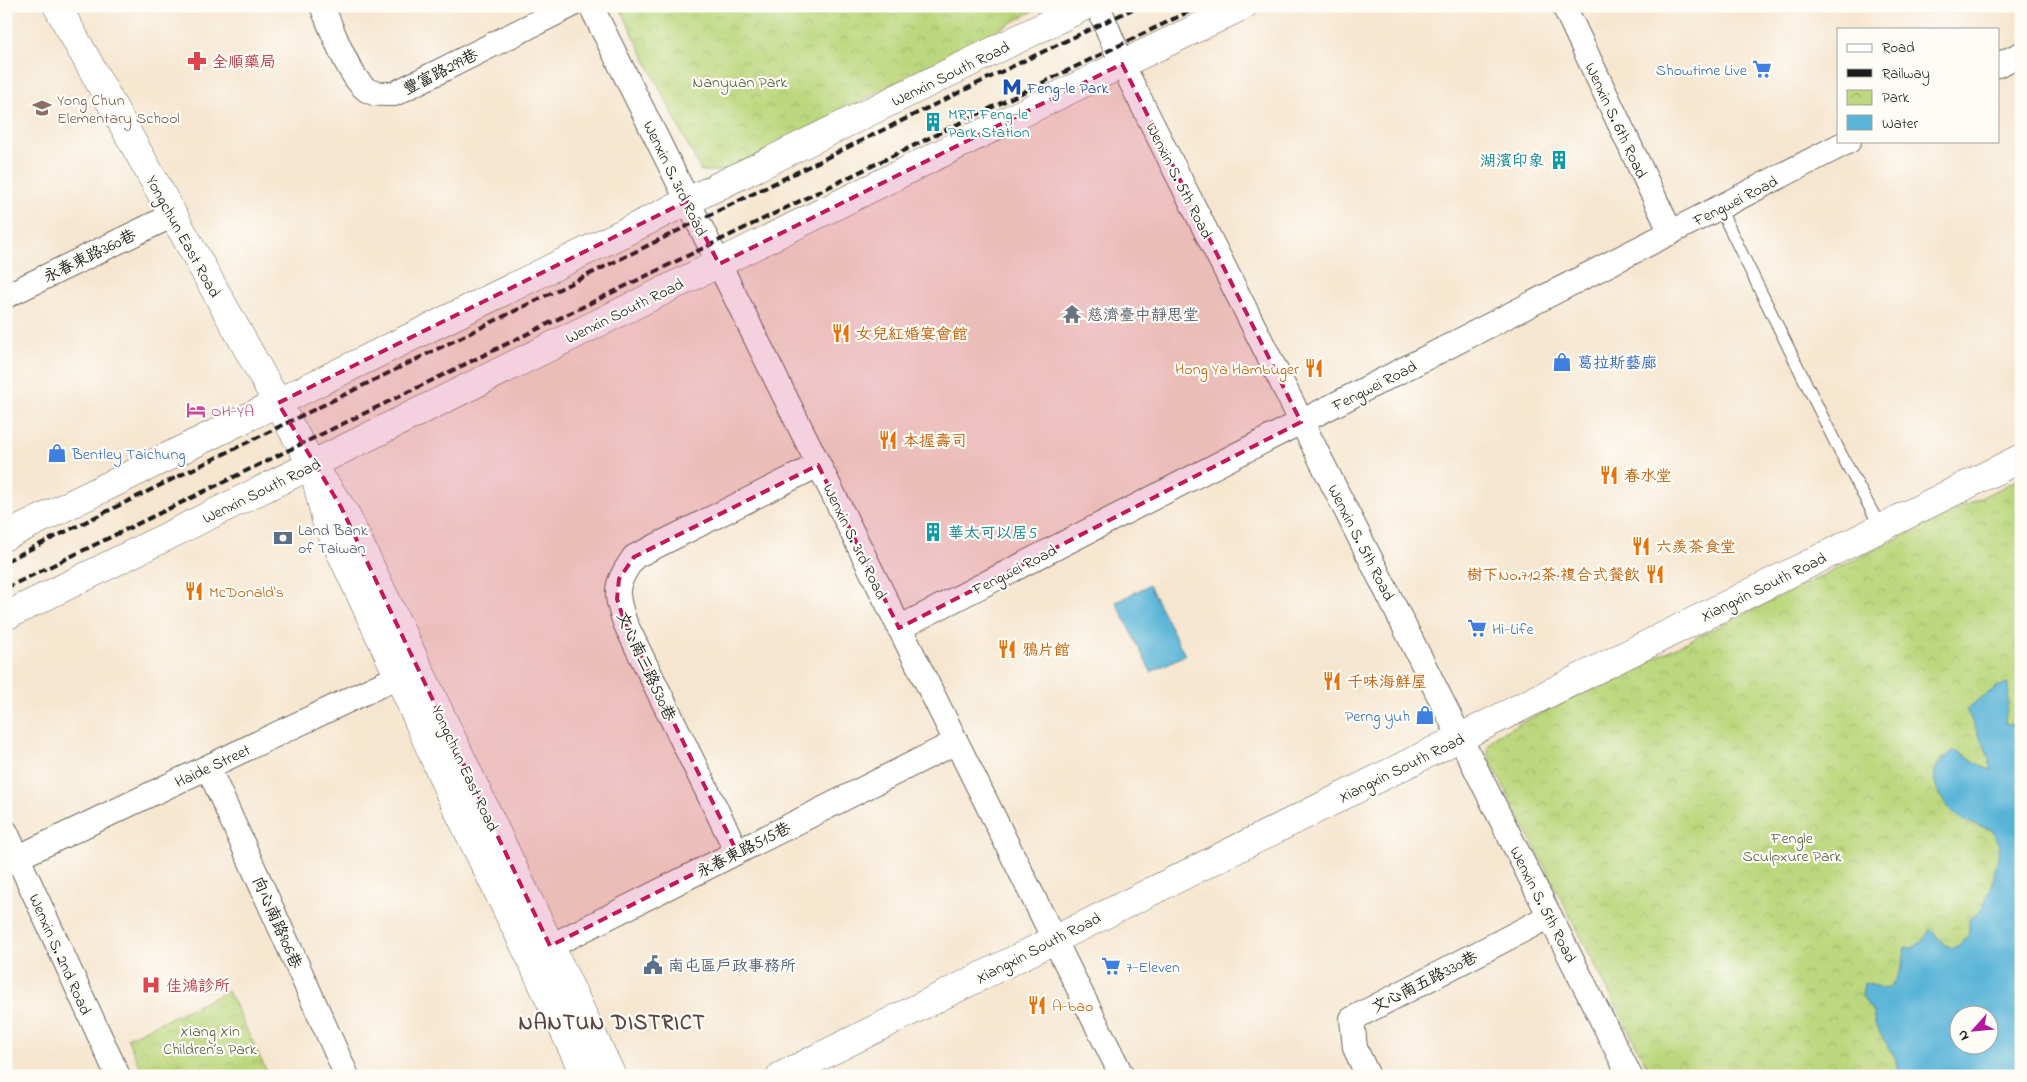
<svg xmlns="http://www.w3.org/2000/svg" width="2027" height="1082" viewBox="0 0 2027 1082" font-family="'Indie Flower','LXGW WenKai TC',sans-serif">
<style>
.park{fill:url(#park-crowns);stroke:#6c7a4c;fill-rule:evenodd}
.water{fill:#59b4d7;stroke:#3a687a;fill-rule:evenodd}
.lines{fill:none;stroke-linecap:round;stroke-linejoin:round}
.service-casing{stroke:#68635b;stroke-width:13}
.minor-casing{stroke:#68635b;stroke-width:26}
.tertiary-casing{stroke:#68635b;stroke-width:29}
.secondary-casing{stroke:#68635b;stroke-width:29}
.service{stroke:#fff;stroke-width:11}
.minor{stroke:#fff;stroke-width:24}
.tertiary{stroke:#fff;stroke-width:28}
.secondary{stroke:#fff;stroke-width:28}
.rail{stroke:#1c1c1c;stroke-width:4;stroke-dasharray:8 4;stroke-linecap:butt}
.marked{fill:#c2185b;fill-opacity:0.2;stroke:#c2185b;stroke-width:4;stroke-dasharray:10 6;stroke-linejoin:round}
.labels{text-anchor:middle;stroke-width:4.5;stroke-linejoin:round;paint-order:stroke}
.health-label{font-size:16px;fill:#be3a42;stroke:#fdfcf7;text-anchor:start}
.shop-label{font-size:16px;fill:#366cbe;stroke:#fdfcf7;text-anchor:start}
.street-label{font-size:16px;fill:#1c1c1c;stroke:#fdfcf7}
.park-label{font-size:16px;fill:#545d3e;stroke:#fdfcf7}
.transit-label{font-size:16px;fill:#164399;stroke:#fdfcf7;text-anchor:start}
.education-label{font-size:16px;fill:#785e54;stroke:#fdfcf7;text-anchor:start}
.culture-label{font-size:16px;fill:#0d838f;stroke:#fdfcf7;text-anchor:start}
.worship-label{font-size:16px;fill:#5b616d;stroke:#fdfcf7;text-anchor:start}
.food-label{font-size:16px;fill:#c56008;stroke:#fdfcf7;text-anchor:start}
.hotel-label{font-size:16px;fill:#b23c85;stroke:#fdfcf7;text-anchor:start}
.service-label{font-size:16px;fill:#4e5e75;stroke:#fdfcf7;text-anchor:start}
.district-label{font-size:21px;font-weight:bold;letter-spacing:1px;fill:#5c4644;stroke:#fdfcf7}
</style>
<defs>
<pattern id="park-crowns" width="20" height="18" patternUnits="userSpaceOnUse" patternTransform="scale(1.25)"><rect width="20" height="18" fill="#bcd77d"/><path d="M2 6a3 3 0 1 1 6 0M12 15a3 3 0 1 1 6 0" fill="none" stroke="#a1b86b"/></pattern>
</defs>
<rect width="100%" height="100%" fill="#fdfcf7"/>
<filter id="ink" filterUnits="userSpaceOnUse"><feTurbulence type="fractalNoise" baseFrequency=".02" numOctaves="2"/><feDisplacementMap in="SourceGraphic" scale="10" xChannelSelector="R" yChannelSelector="G"/><feConvolveMatrix kernelMatrix="1 2 1 2 8 2 1 2 1" color-interpolation-filters="sRGB"/></filter>
<filter id="wash" filterUnits="userSpaceOnUse"><feTurbulence type="fractalNoise" baseFrequency=".0096" numOctaves="4" result="noise"/><feDisplacementMap in="SourceGraphic" scale="20" xChannelSelector="R" yChannelSelector="G"/><feGaussianBlur stdDeviation="1.12" result="paint"/><feColorMatrix in="noise" values="0 0 0 0 0 0 0 0 0 0 0 0 0 0 0 0 0 1.4 0 .05"/><feComposite in="paint" operator="in"/></filter>
<g filter="url(#wash)">
<rect width="100%" height="100%" fill="#f6e6cf"/>
<path class="park" d="M619,6H1040L1041,7L729,171H701Z
M2021,478V1076H1652L1492,764C1486,751 1486,745 1497,735ZM1960,1014H1990V1044H1960Z
M228,991L269,1076H144L127,1038Z"/>
<path class="water" d="M1149,585L1185,655L1151,672L1116,602Z
M2008,684L2009,694L2005,723L2017,725L2021,722V1076H1899L1895,1057L1876,1027L1873,1013L1862,996L1864,982L1886,989C1900,980 1904,963 1905,947L1913,948L1922,941L1931,929L1944,944L1952,948L1959,945L1969,934V919L1981,911L1992,886L2000,845L1992,830C1982,827 1971,824 1962,819C1948,811 1931,788 1935,771C1937,762 1947,756 1953,751C1970,754 1978,768 1992,770L1985,747L1966,709L1998,686ZM1960,1014H1990V1044H1960Z"/>
</g>
<g filter="url(#ink)">
<g class="lines">
<g class="service-casing">
<path id="service" d="M1719,207L1841,454L1881,528"/>
</g>
<g class="minor-casing">
<path id="minor" d="M322,6C331,27 349,78 367,90C375,95 385,94 394,94L570,6
M591,6L1122,1076
M1098,6L1122,64L1630,1076
M1564,6L1671,233
M1998,65L2021,54
M6,296L173,215
M899,628L1849,141
M208,767L347,1076
M6,832L118,1076
M737,852L625,623C614,590 615,585 634,557L818,465
M6,863L416,668
M533,955L956,742
M1368,1076L1355,1048L1352,1019L1550,916"/>
</g>
<g class="tertiary-casing">
<path id="tertiary" d="M57,6L312,465L345,513L612,1076
M317,483L326,521L399,677L450,794L530,957L585,1076
M781,1076L2021,458"/>
</g>
<g class="secondary-casing">
<path id="secondary" d="M6,536L1085,6
M6,616L1122,64L1243,6"/>
</g>
<use href="#service" class="service"/>
<use href="#minor" class="minor"/>
<use href="#tertiary" class="tertiary"/>
<use href="#secondary" class="secondary"/>
<path class="rail" d="M6,561L1011,67L1139,6
M6,588L1200,6"/>
</g>
</g>
<path class="marked" d="M1122,64L1301,422L899,628L818,465L634,557L619,579L617,599L625,623L737,852L550,946L341,507L278,403L687,201L719,264Z"/>
<defs>
<g id="pharmacy-bare" transform="scale(1.5)"><path d="M-2-6h4v4h4v4h-4v4h-4v-4h-4v-4h4Z" fill="#e0444e" stroke="#fdfcf7" stroke-width="2.5" paint-order="stroke"/></g>
<g id="supermarket-bare" transform="scale(1.5)"><path d="M-6-5.5h2.5l.6 2H6L4.5 2H-2.5L-4.4-4H-6ZM-1.5 3.2a1.3 1.3 0 1 0 .1 0ZM3 3.2a1.3 1.3 0 1 0 .1 0Z" fill="#3f7fe0" stroke="#fdfcf7" stroke-width="2.5" paint-order="stroke"/></g>
<g id="metro-bare" transform="scale(1.5)"><path d="M-5.5 5V-5H-3L0 0L3-5H5.5V5H3V-.5L0 4L-3-.5V5Z" fill="#1a4fb4" stroke="#fdfcf7" stroke-width="2.5" paint-order="stroke"/></g>
<g id="school-bare" transform="scale(1.5)"><path d="M0-5L7-2L0 1L-7-2ZM-4 1L0 2.5L4 1V4Q0 6-4 4Z" fill="#8d6e63" stroke="#fdfcf7" stroke-width="2.5" paint-order="stroke"/></g>
<g id="building-bare" transform="scale(1.5)"><path d="M-4-6H4V6H1V3H-1V6H-4ZM-2.5-4.3h1.7v1.8h-1.7ZM.8-4.3h1.7v1.8H.8ZM-2.5-1h1.7V.8h-1.7ZM.8-1h1.7V.8H.8Z" fill="#0f9aa8" stroke="#fdfcf7" stroke-width="2.5" paint-order="stroke"/></g>
<g id="temple-bare" transform="scale(1.5)"><path d="M0-6L5-2H3V0L6.5 2.5H4V6H1.5V3h-3V6H-4V2.5H-6.5L-3 0V-2H-5Z" fill="#6b7280" stroke="#fdfcf7" stroke-width="2.5" paint-order="stroke"/></g>
<g id="restaurant-bare" transform="scale(1.5)"><path d="M-5-6h1v4h1v-4h1v4h1v-4h1v5L-1.5 .5V6h-2V.5L-5-1ZM5-6V6H3V1.5H1.5Q1.5-4 5-6Z" fill="#e8710a" stroke="#fdfcf7" stroke-width="2.5" paint-order="stroke"/></g>
<g id="shop-bare" transform="scale(1.5)"><path d="M-5-2.5h2.3a2.7 3.5 0 0 1 5.4 0H5L5.5 6h-11ZM-1.5-2.5h3a1.5 2.3 0 0 0-3 0Z" fill="#3f7fe0" stroke="#fdfcf7" stroke-width="2.5" paint-order="stroke"/></g>
<g id="hotel-bare" transform="scale(1.5)"><path d="M-6-4.5h1.5V1H6V5H4.5V3h-9V5H-6ZM-4 0a1.8 1.8 0 1 1 3.6 0ZM.5 0V-2.5h3Q6-2.5 6 0Z" fill="#d1479c" stroke="#fdfcf7" stroke-width="2.5" paint-order="stroke"/></g>
<g id="bank-bare" transform="scale(1.5)"><path d="M-6-4H6V4H-6ZM0-2.3a2.3 2.3 0 1 0 0 4.6a2.3 2.3 0 1 0 0-4.6Z" fill="#5c6f8a" stroke="#fdfcf7" stroke-width="2.5" paint-order="stroke"/></g>
<g id="civic-bare" transform="scale(1.5)"><path d="M-.6-6.5H3V-4.5H.6V-3L4-1V1h2V6H-6V1h2V-1L-.6-3ZM-1.2 2.5V6h2.4V2.5Z" fill="#5c6f8a" stroke="#fdfcf7" stroke-width="2.5" paint-order="stroke"/></g>
<g id="hospital-bare" transform="scale(1.5)"><path d="M-5-5h3v3.5h4V-5h3V5h-3V1.5h-4V5h-3Z" fill="#e0444e" stroke="#fdfcf7" stroke-width="2.5" paint-order="stroke"/></g>
</defs>
<g fill-rule="evenodd">
<use href="#pharmacy-bare" x="197" y="61"/>
<use href="#supermarket-bare" x="1762" y="69"/>
<use href="#metro-bare" x="1012" y="87"/>
<use href="#school-bare" x="42" y="108"/>
<use href="#building-bare" x="933" y="122"/>
<use href="#building-bare" x="1559" y="160"/>
<use href="#temple-bare" x="1072" y="314"/>
<use href="#restaurant-bare" x="841" y="333"/>
<use href="#shop-bare" x="1562" y="362"/>
<use href="#restaurant-bare" x="1314" y="368"/>
<use href="#hotel-bare" x="196" y="410"/>
<use href="#restaurant-bare" x="888" y="440"/>
<use href="#shop-bare" x="57" y="453"/>
<use href="#restaurant-bare" x="1609" y="475"/>
<use href="#building-bare" x="933" y="532"/>
<use href="#bank-bare" x="283" y="538"/>
<use href="#restaurant-bare" x="1641" y="546"/>
<use href="#restaurant-bare" x="1655" y="574"/>
<use href="#restaurant-bare" x="194" y="591"/>
<use href="#supermarket-bare" x="1477" y="628"/>
<use href="#restaurant-bare" x="1007" y="649"/>
<use href="#restaurant-bare" x="1332" y="681"/>
<use href="#shop-bare" x="1425" y="715"/>
<use href="#civic-bare" x="653" y="965"/>
<use href="#supermarket-bare" x="1111" y="966"/>
<use href="#hospital-bare" x="151" y="985"/>
<use href="#restaurant-bare" x="1037" y="1005"/>
</g>
<g class="labels">
<g class="health-label">
<text x="212" y="67">全順藥局</text>
<text x="166" y="991">佳鴻診所</text>
</g>
<g class="shop-label">
<text x="1747" y="75" text-anchor="end">Showtime Live</text>
<text x="1577" y="368">葛拉斯藝廊</text>
<text x="72" y="459">Bentley Taichung</text>
<text x="1492" y="634">Hi-Life</text>
<text x="1410" y="721" text-anchor="end">Perng yuh</text>
<text x="1126" y="972">7-Eleven</text>
</g>
<g class="street-label">
<text transform="translate(440 71) rotate(-27)" y="6">豐富路299巷</text>
<text transform="translate(950 73) rotate(-26)" y="6">Wenxin South Road</text>
<text transform="translate(1617 120) rotate(65)" y="6">Wenxin S. 6th Road</text>
<text transform="translate(676 178) rotate(64)" y="6">Wenxin S. 3rd Road</text>
<text transform="translate(1180 180) rotate(63)" y="6">Wenxin S. 5th Road</text>
<text transform="translate(1735 200) rotate(-27)" y="6">Fengwei Road</text>
<text transform="translate(184 236) rotate(61)" y="6">Yongchun East Road</text>
<text transform="translate(89 255) rotate(-26)" y="6">永春東路360巷</text>
<text transform="translate(624 310) rotate(-26)" y="6">Wenxin South Road</text>
<text transform="translate(1374 385) rotate(-27)" y="6">Fengwei Road</text>
<text transform="translate(261 490) rotate(-26)" y="6">Wenxin South Road</text>
<text transform="translate(856 541) rotate(64)" y="6">Wenxin S. 3rd Road</text>
<text transform="translate(1362 542) rotate(63)" y="6">Wenxin S. 5th Road</text>
<text transform="translate(1014 569) rotate(-27)" y="6">Fengwei Road</text>
<text transform="translate(1763 586) rotate(-26)" y="6">Xiangxin South Road</text>
<text transform="translate(647 666) rotate(65)" y="6">文心南三路530巷</text>
<text transform="translate(212 765) rotate(-25)" y="6">Haide Street</text>
<text transform="translate(1401 767) rotate(-26)" y="6">Xiangxin South Road</text>
<text transform="translate(466 768) rotate(65)" y="6">Yongchun East Road</text>
<text transform="translate(743 849) rotate(-27)" y="6">永春東路515巷</text>
<text transform="translate(1544 904) rotate(63)" y="6">Wenxin S. 5th Road</text>
<text transform="translate(278 922) rotate(66)" y="6">向心南路906巷</text>
<text transform="translate(1038 947) rotate(-27)" y="6">Xiangxin South Road</text>
<text transform="translate(61 954) rotate(66)" y="6">Wenxin S. 2nd Road</text>
<text transform="translate(1424 981) rotate(-27)" y="6">文心南五路330巷</text>
</g>
<g class="park-label">
<text x="740" y="87">Nanyuan Park</text>
<text x="1792" y="843">Fengle<tspan x="1792" dy="18">Sculpxure Park</tspan></text>
<text x="210" y="1036">Xiang Xin<tspan x="210" dy="18">Children’s Park</tspan></text>
</g>
<g class="transit-label">
<text x="1027" y="93">Feng-le Park</text>
</g>
<g class="education-label">
<text x="57" y="105">Yong Chun<tspan x="57" dy="18">Elementary School</tspan></text>
</g>
<g class="culture-label">
<text x="948" y="119">MRT Feng-le<tspan x="948" dy="18">Park Station</tspan></text>
<text x="1544" y="166" text-anchor="end">湖濱印象</text>
<text x="948" y="538">華太可以居5</text>
</g>
<g class="worship-label">
<text x="1087" y="320">慈濟臺中靜思堂</text>
</g>
<g class="food-label">
<text x="856" y="339">女兒紅婚宴會館</text>
<text x="1299" y="374" text-anchor="end">Hong Ya Hambuger</text>
<text x="903" y="446">本握壽司</text>
<text x="1624" y="481">春水堂</text>
<text x="1656" y="552">六羨茶食堂</text>
<text x="1640" y="580" text-anchor="end">樹下No.712茶·複合式餐飲</text>
<text x="209" y="597">McDonald's</text>
<text x="1022" y="655">鴉片館</text>
<text x="1347" y="687">千味海鮮屋</text>
<text x="1052" y="1011">A-bao</text>
</g>
<g class="hotel-label">
<text x="211" y="416">OH-YA</text>
</g>
<g class="service-label">
<text x="298" y="535">Land Bank<tspan x="298" dy="18">of Taiwan</tspan></text>
<text x="668" y="971">南屯區戶政事務所</text>
</g>
<g class="district-label">
<text x="612" y="1029">NANTUN DISTRICT</text>
</g>
</g>
<rect width="2027" height="1082" fill="none" stroke="#fdfcf7" stroke-width="25"/>
<rect x="1837" y="28" width="162" height="115" fill="#fdfcf7" stroke="#a3a29f"/>
<rect x="1847" y="44" width="25" height="8" fill="#ffffff" stroke="#a3a29f"/>
<text x="1882" y="52" font-size="15" fill="#1c1c1c">Road</text>
<rect x="1847" y="69" width="25" height="8" fill="#1c1c1c" stroke="#a3a29f"/>
<text x="1882" y="78" font-size="15" fill="#1c1c1c">Railway</text>
<rect x="1847" y="90" width="25" height="15" fill="url(#park-crowns)" stroke="#a3a29f"/>
<text x="1882" y="102" font-size="15" fill="#1c1c1c">Park</text>
<rect x="1847" y="115" width="25" height="15" fill="#59b4d7" stroke="#a3a29f"/>
<text x="1882" y="128" font-size="15" fill="#1c1c1c">Water</text>
<g transform="translate(1974 1030) rotate(243)"><circle r="24" fill="#fdfcf7" stroke="#a3a29f"/>
<path d="M0-4L9 19L0 12L-9 19Z" fill="#b5179e"/>
<text y="-8" font-size="14" font-weight="bold" text-anchor="middle" fill="#1c1c1c">N</text>
</g>
</svg>
